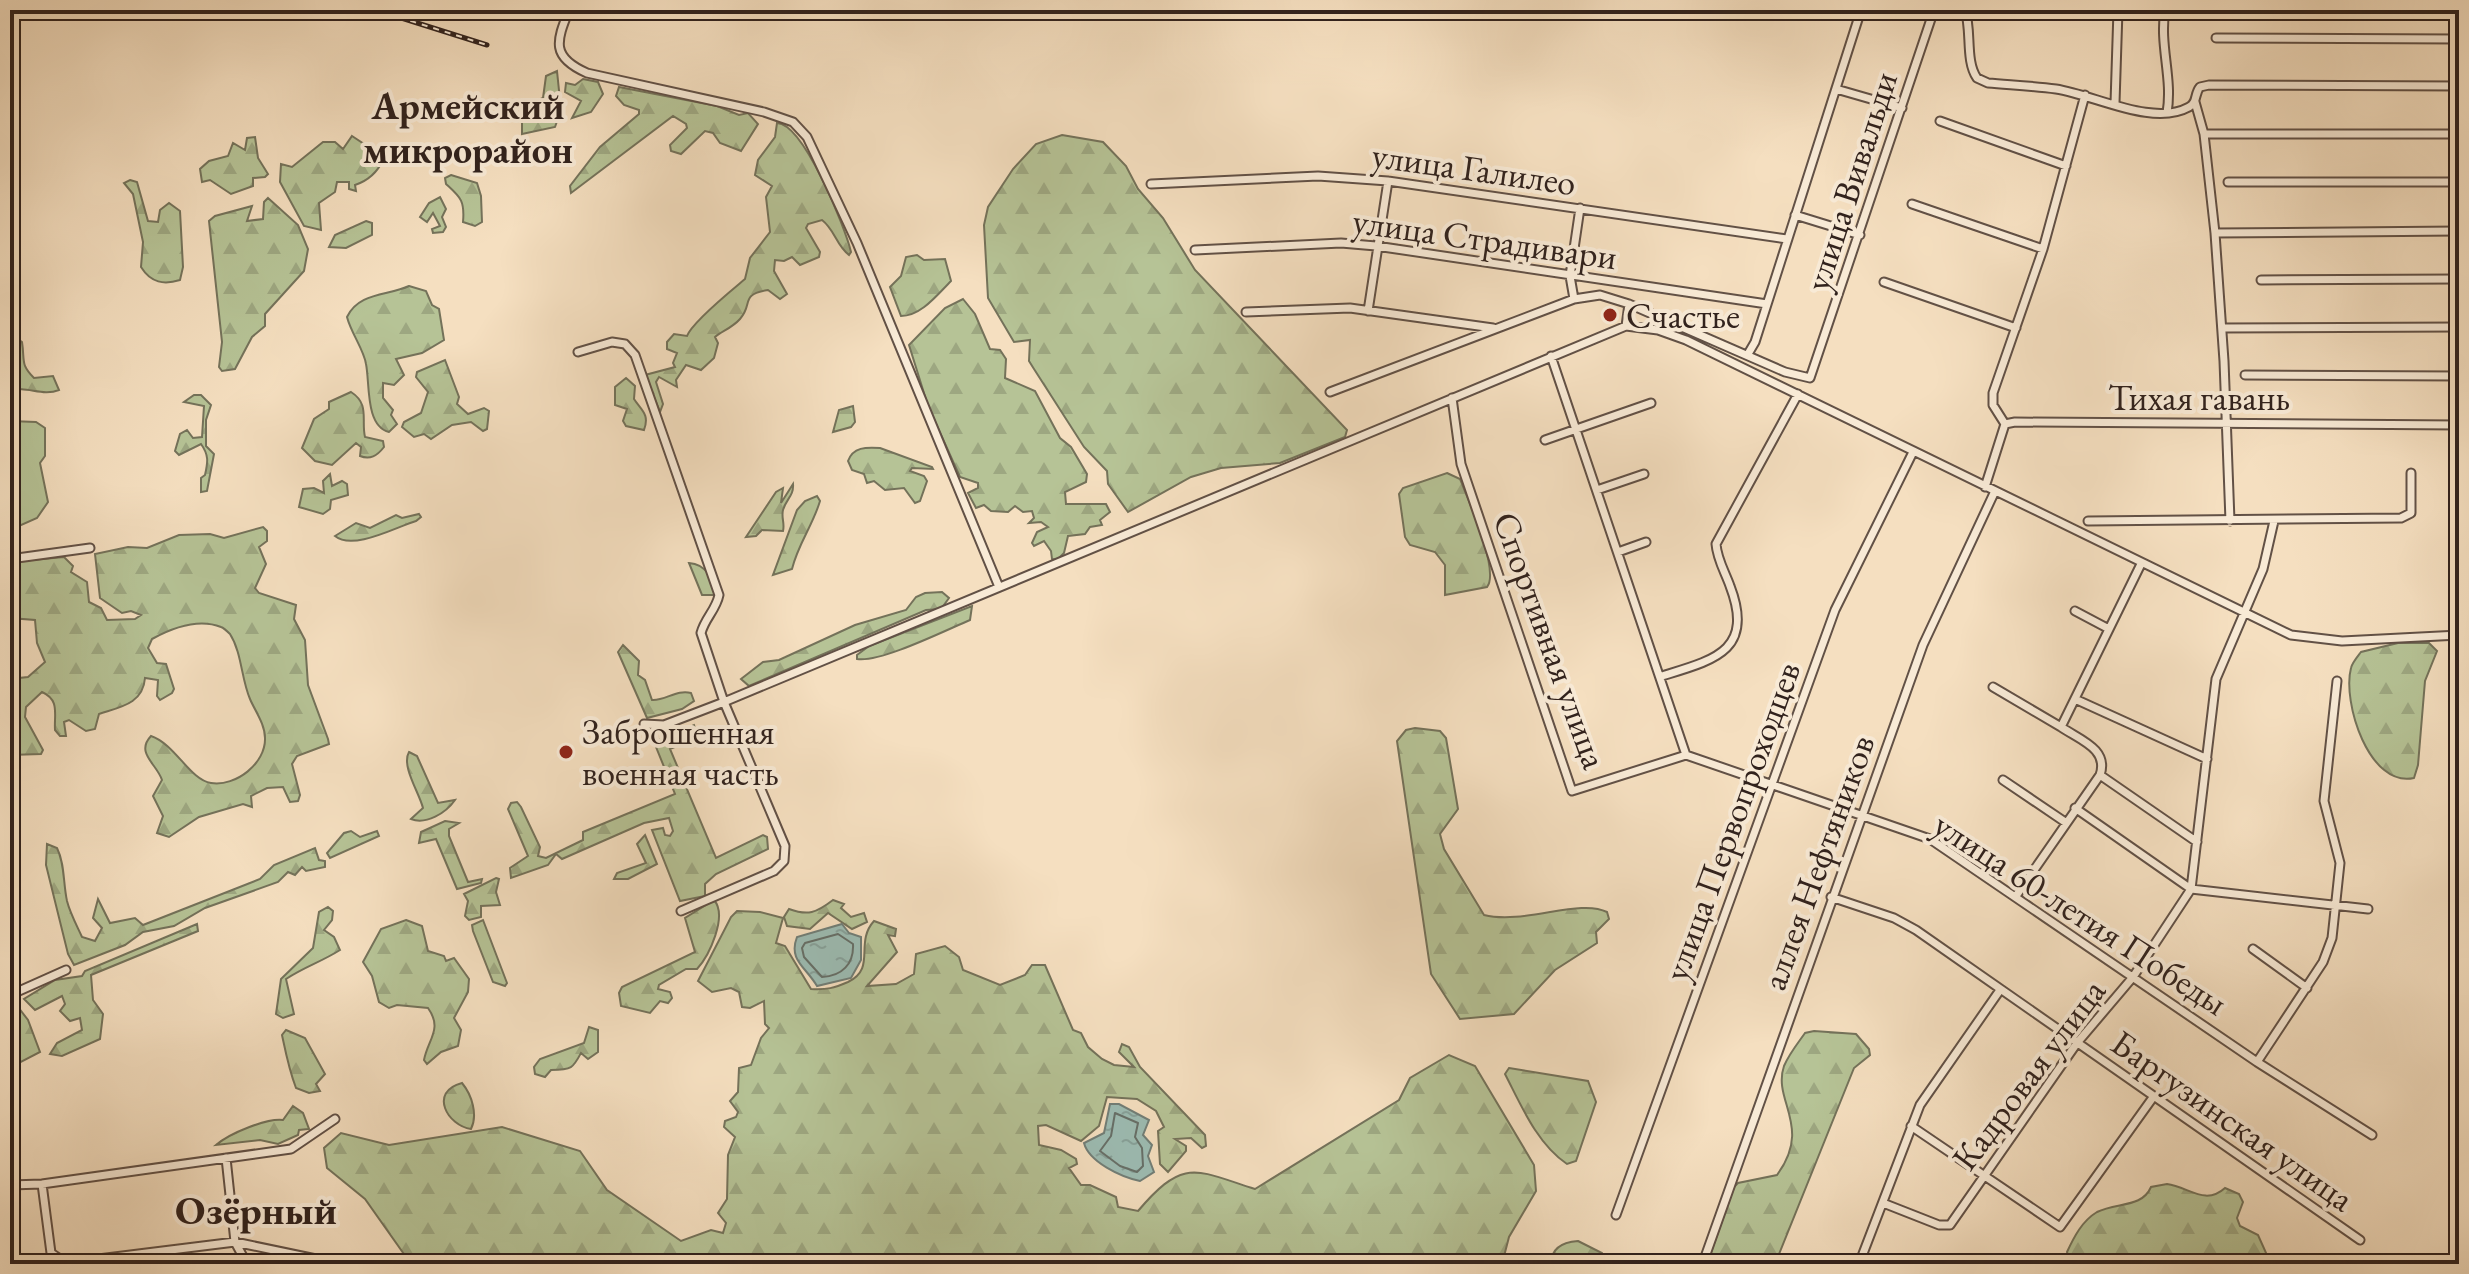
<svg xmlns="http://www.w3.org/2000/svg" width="2469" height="1274" viewBox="0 0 2469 1274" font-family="'EB Garamond',serif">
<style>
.grass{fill:#b6c396;stroke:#74725a;stroke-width:2}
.forest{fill:url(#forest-firs);stroke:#74725a;stroke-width:2}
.water{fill:url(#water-ripples);stroke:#717e77;stroke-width:2}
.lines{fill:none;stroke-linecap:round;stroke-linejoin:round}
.shore{stroke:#666f68;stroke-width:2}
.minor-casing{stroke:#625146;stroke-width:11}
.minor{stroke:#f8ead6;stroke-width:7}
.rail-casing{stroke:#31221d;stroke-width:5}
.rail{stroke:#f8ead6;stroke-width:2;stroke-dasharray:6;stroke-linecap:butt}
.poi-dot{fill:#8f2418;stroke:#f8ead6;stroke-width:3}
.labels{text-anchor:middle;stroke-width:8;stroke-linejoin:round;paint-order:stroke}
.street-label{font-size:36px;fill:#31221d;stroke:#f8ead6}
.poi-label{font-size:36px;fill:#31221d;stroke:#f8ead6;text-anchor:start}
.neighbourhood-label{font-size:38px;font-weight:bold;fill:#31221d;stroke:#f8ead6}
.quarter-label{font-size:40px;font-weight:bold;fill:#31221d;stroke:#f8ead6}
</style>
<defs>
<pattern id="forest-firs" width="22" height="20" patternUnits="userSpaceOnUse" patternTransform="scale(2)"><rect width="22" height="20" fill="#b6c396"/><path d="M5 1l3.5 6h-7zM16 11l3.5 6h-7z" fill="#9da781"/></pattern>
<pattern id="water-ripples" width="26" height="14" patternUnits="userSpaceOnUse" patternTransform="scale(2)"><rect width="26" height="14" fill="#9cbcb3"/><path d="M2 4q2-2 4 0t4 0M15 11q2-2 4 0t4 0" fill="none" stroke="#87a19a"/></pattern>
</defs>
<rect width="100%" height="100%" fill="#f5dfc0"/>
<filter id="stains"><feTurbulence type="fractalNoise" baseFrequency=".0025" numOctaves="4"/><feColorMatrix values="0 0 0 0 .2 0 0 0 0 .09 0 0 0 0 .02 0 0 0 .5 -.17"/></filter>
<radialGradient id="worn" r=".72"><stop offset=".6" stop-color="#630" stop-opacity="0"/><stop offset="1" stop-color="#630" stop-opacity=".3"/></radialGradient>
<path class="grass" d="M10,421L36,422L45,428V456L40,463L48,502L37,518L10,530Z"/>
<path class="forest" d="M557,71L561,110L555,127L522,134V107L543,98L546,76Z
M583,79L598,82L603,94L591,112L572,118L581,101L565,92L566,83L575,85Z
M619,87L717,106L739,115L748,113L758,124L741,151L720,143L713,133L705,131L681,154L671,151L670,145L687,128L686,124L673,116L571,193L570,186L600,147L639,114V110L624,105L616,96Z
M777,123C804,124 845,227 851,252L849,255C836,245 835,230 822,220L808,224L806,228L820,252L819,257L800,265L792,257L784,261L775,260L774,271L787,294L780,299L768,290C739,295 754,303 740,319C732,328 722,331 715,337L718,343L714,358L701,370L686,365L676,380L677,387L659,377L656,382L663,404L660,412L645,375L675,367L673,363L677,353L667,349V342L674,334L687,336C692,322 732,290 745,279L750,258L770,232L766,197L772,186L755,175L758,160L775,137Z
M1062,135L1103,142L1126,166L1138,189L1163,218L1195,270L1347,430L1345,437L1280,463L1221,468L1191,477L1128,512L1108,484L1107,471L1084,447L1034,369L1029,361L1030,340L1014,342L988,298L984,225L988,207L1013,169L1036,144Z
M352,136L373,150L368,163L378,156L383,160C377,173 367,181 355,185L356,191L349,189V182H337L335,192L319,203L321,230L304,226L280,182L281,164L292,167L323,142H335L343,149Z
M255,137L258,158L268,174L265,177L253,178V186L231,194L210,180L202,182L200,169L209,161L228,156L233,143L245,150L247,138Z
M451,175L477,183L481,196L482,222L475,226L463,222C465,200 460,197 446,184L445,178Z
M130,180L137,182L148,221L158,222L160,210L169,203L180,211L183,267L180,280C164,285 151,283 141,267L143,242L133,194L124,183Z
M440,197L446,209L442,217L446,227L443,232L433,233L432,229L440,226L433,213L427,222L420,217L429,203Z
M268,198L298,225L308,249L304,271L265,314V326L252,337L235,369L222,371L219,367L222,342L209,221L215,216L252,206L247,221L263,219L264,202Z
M366,221L372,223V235L346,248L329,247L335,235Z
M917,255L924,260L945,259L951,281C937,295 921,316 901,316L890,287L901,276L906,257Z
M409,286L426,291L432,305L439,309L444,340L422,353L396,359L404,375L394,385L383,383V398L393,410L391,415L397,424L389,432C365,426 370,383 366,364C364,350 351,333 347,317C359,292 388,296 409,286Z
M963,299L975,314L990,349L1000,350L1006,359L1005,378L1035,391L1060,438L1071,447L1087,474L1086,482L1065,492L1066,504H1106L1110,512L1100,520L1102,525L1090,527L1085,534L1068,536L1064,553L1057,560L1052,559L1051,551L1044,541L1034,546L1032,543L1037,532L1048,527L1041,522L1029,523L1034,518L1032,511L1023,512L1015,506L1008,512L991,511L984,505L976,508L968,493L978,488V483L960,477L928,406L909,345L945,308Z
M14,336L22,342C25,361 20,364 34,378L53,376L59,390C42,397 26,385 10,391V337Z
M445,360L459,397L457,404L468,414L484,408L489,411L487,429L483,431L471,422L452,425L431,439L424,434L414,437L402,427L404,422L421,413L428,392L416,377L417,372Z
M626,378L635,386L634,399C641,410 650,414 644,430L626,426L623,421L627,409L615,405V387Z
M351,392C370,404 361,420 365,437L383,441L384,447C377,456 370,460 360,456L361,447L356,443L332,465L315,461L302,448L314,419L329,409V402Z
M194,395H201L211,405L206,420V446L214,454L207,491L201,492V478L205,475C208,462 209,455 201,444L179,455L175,451L180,434L187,430L193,438L202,437L204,406L184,402Z
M853,406L855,422L851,427L833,432L839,410Z
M880,448L932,467L933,469L912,468L910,471L924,476L927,481L920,501L915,503L904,488L885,490L874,481L867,483L864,474L852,470L848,461C853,447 866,447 880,448Z
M1447,473L1460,479C1468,499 1500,571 1487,587L1445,595V565L1435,552L1410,545L1405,537L1399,494L1403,488Z
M330,474L332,486L342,481L347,484L348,495L331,500L330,509L323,514L299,507L303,489L314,488L324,493L323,481Z
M793,484C794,496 786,499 783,510C781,518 785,523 783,531L762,530L756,536L746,537L776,492L783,488L781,503Z
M817,496L820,501C813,525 798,544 792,569L773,575L797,510L805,501Z
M419,514L421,517L416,521C396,527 353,551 335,536L356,523L370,528L396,515L402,518Z
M263,527L267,531V541L259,547L266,564L255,588L259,593L296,605L294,619L305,640L308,685L328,739L329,744L297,756L292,764L300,795L298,801L290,802L283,787L267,788L251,796L252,807L243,804L199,817L169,837L157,833L163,816L153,796L162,780C157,764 135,753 151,736C175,744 190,780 211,783C236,787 266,763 265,738C265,724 255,711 250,699C241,678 242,653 230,634C228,632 224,628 221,627C198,618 172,628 152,639L148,648L157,663L166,664L174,689L172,693L160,700L157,696L158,680L145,678C143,704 120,707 99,714L95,729L86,731L69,720L64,722L66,736H60L55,730C54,714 60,700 42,692L26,707L25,717L43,750L41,754L10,755V679L28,677L45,662L37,643L35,620L10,618V562L64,557L73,566L71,572L87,582L89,602L101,608L107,620L135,619L141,615L131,611L122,613L100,598L95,554L128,547L147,548L179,535L210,534L224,538Z
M689,563C706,564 715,580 714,595H702Z
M942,592L949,598L941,609L926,610L749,686L741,679L763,662L779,660L855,625L906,610L916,597L925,593Z
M972,606L970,620C946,630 880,663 857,659V655L869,646Z
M2398,643H2429L2437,651L2425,681L2418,765L2414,778C2369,788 2342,702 2351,668C2352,663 2358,656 2361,652Z
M623,645L639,661L638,675L645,680L652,700C665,701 677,689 691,693L694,701L682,709L647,718L618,652Z
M694,725L698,737L670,749L716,858L763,835L767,837L768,849L716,874L705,884V896L680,901L652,830L663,828L665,835L670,836L673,831L669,818L644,823L562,859L556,854L548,865L511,878L510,868L528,856L508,809L511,803L517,802L521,807L540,847L538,856L546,858L583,840V832L675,794L654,742Z
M1415,728L1440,731L1446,738L1458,809L1440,834L1444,849L1484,915C1524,925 1580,898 1607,912L1609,919L1596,932L1597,943L1555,970L1514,1014L1460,1019L1431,974L1397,741L1406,730Z
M409,752L417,756L438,803L455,800C446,813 426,825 411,819L423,808C419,792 401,766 409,752Z
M445,821L459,823L449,829V836L468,882L482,879L481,883L457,889L436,839L419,843L421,832Z
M351,831L360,837L377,831L379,836L330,858L327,853L344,833Z
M645,835L657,864L628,879H614L617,873L646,863L637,844Z
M47,844L57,848C65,864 63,883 67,901C70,913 77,926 82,937L95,941L102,928L93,918L98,899L110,923L135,918L143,925L260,879L274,865L315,848L319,860L325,861V867L306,871L302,867L295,875L288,872L278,882L205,908L174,926L143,932L125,945L74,965L68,954L46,865Z
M496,878L499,879L496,892L500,905L481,906V917L469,920L465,916L468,901L464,894Z
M714,900C728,916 709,956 697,969H686L659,985L658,989L670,992L672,998L668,1003L660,1001L650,1013L621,1006L619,993L622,987L695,952L685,918Z
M833,900L844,904L841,908L851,917L864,913L867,922L852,929L828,913L810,929L787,926L784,917L789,909C808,916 816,913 833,900Z
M328,907L333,911L332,920L324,930L334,937L340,950C321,962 306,966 286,979L294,1014L283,1018L276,1014L281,979L313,948L319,912Z
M737,911L760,912L783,918L776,943L785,946L811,989C827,990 834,988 848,982C877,968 854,943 874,921L896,929L895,936L888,935L897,952L867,986L896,984L914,974L916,954L945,946L959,957L963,970L1000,985L1025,975L1032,965H1045L1073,1030L1081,1033L1088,1047L1102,1059L1114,1065L1134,1067L1119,1052L1122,1044L1129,1047L1140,1067L1205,1135L1206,1146L1202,1148L1191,1138L1175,1139L1186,1146V1151L1168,1172L1160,1164L1158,1131L1164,1127L1156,1111L1137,1099L1107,1097L1099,1126L1081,1141L1046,1125L1038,1126L1039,1145L1061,1150L1076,1159L1077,1164L1069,1168L1081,1185H1090L1116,1197L1118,1207L1138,1211C1184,1157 1195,1170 1255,1189L1399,1100L1410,1078L1449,1055L1475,1066L1534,1165L1536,1191L1509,1237L1502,1264H411L365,1199L327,1168L324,1148L341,1133L389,1145L502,1127L580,1151L607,1190L681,1241L711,1230L723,1233L726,1223L718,1213L727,1199L728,1155L735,1137L724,1127L725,1121L736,1117L738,1112L730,1101L738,1092L739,1068L751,1065L761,1038L769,1028L765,1024L764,1001L750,1008L742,1007L739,992L731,988L712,992L698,981L731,917Z
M406,920L422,926L428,951L444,956L446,961L454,958L469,979L468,992L454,1018L461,1030L458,1046L441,1052L427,1064L424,1060C428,1039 443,1029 428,1008L397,1005L389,1008L379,1002L372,976L363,962L381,929Z
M483,920L507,983L505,986L493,982L473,931L472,925Z
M197,924L198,931L91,975L93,1000L103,1014L100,1039L62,1056L50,1054L57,1043L82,1030L80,1018L70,1021L60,1011L65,1004L62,996L35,1010L24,999L55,980L82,976L85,971Z
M15,1003L28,1020L40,1052L17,1064L12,1062L10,1005Z
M589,1027L598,1030V1052L588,1059L581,1053C573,1068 572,1070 551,1070L545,1077L535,1074L534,1067L540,1059L584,1043Z
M286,1030L305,1038L325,1074L316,1084L320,1091L309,1093L296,1088C289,1070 286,1054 282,1035Z
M1814,1031L1856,1034L1869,1049L1870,1055L1854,1068L1775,1264H1707L1734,1187L1738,1183L1777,1175C1813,1126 1772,1101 1784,1066C1789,1054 1798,1043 1805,1033Z
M1509,1068L1588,1081L1596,1102L1576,1161L1567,1164C1537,1144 1521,1105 1505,1074Z
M462,1083C472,1095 478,1115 471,1129C448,1126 428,1092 462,1083Z
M293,1106L303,1113L309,1129L299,1130L298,1135L278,1144L260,1140L216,1145C230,1133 267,1118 283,1120Z
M2167,1184C2189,1187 2205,1206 2225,1188L2239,1194L2243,1202L2237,1218L2240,1226L2258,1235L2271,1264H2071L2067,1252C2074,1237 2082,1221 2097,1212C2117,1202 2142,1208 2151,1187Z
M1578,1241L1602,1253L1609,1264H1551C1551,1247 1564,1242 1578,1241Z"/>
<path class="water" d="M842,924L849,933L861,937V960L851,978L817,986C806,967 788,960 797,937Z
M1110,1104H1119L1149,1120L1143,1135L1152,1145L1148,1156L1154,1172L1140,1181C1121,1177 1089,1162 1084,1143L1104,1133Z"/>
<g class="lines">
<path class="shore" d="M838,934L853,944C854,964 842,976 822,977L804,957L802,948L805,943Z
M1115,1113L1138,1123L1135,1137L1142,1148L1143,1166L1137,1172L1120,1166L1100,1151L1111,1136Z"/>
<g class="minor-casing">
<path id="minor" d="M569,10C556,42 551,57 587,73L764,112L793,122L807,137L857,243L999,587
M1965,10C1972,31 1965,61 1977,78L1988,83C2011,85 2034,86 2056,89C2095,95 2153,127 2189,107C2198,102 2194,94 2200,87L2209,85L2459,86
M2165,10C2159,45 2173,78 2167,113
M2216,38L2459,39
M1836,89L1902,108
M2195,102L2204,134L2215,233L2224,361L2230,521
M2115,103L2118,10
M1940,121L2066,166
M2204,134H2459
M2228,182H2459
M1151,184L1318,176L1388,181L1787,239
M1912,204L2043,249
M1795,215L1860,235
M2215,233L2459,231
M1195,250L1341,243L1376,246L1767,304
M2261,280L2459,279
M1884,282L2016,328
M1574,299L1570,276L1580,208
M1368,311L1388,181
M1246,312L1350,308L1493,328
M1626,326L1629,304
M2222,328L2459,327
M578,352L612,342L625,344L635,355L719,595C716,610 705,618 701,633L724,702L785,846L784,861L774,871L681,911
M1748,354L1755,342L1861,10
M1551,356L1686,755L1930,839L2257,1062L2372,1135
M2245,375L2459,376
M1330,392L1574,299L1600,295L1629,304L1785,372L1810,378L1934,10
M1452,398L1461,464L1572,791L1686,755
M2005,424L1993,405V393L2043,249L2085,95
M1545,440L1651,403
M1985,487L2005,424L2015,422L2459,425
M1597,490L1644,474
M2088,521L2401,518L2411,513V473
M1618,552L1646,542
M10,559L90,548
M2075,611L2109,629
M1662,676C1714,660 1755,651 1730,586C1725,572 1717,559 1716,544L1798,394
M1993,687L2061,727
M2075,699L2207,759
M644,724L664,725L724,702L1626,326L1658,330L1686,340L2291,635L2342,641L2459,635
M2100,775L2197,842
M2003,780L2065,822
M2075,808L2191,889L2368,909
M2016,896L2100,775C2109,749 2080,740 2061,727L2141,564
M1831,897L1894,918L1916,930L2360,1240
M2253,949L2307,988
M10,995L66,970
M2257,1062L2323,962L2332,938L2340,863L2324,801L2337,681
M1911,1126L2060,1227L2154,1096
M226,1158L235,1242L247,1264
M42,1184L51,1253L66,1263L235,1242L340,1264
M10,1185L42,1184L291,1149L335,1119
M1883,1203L1939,1225H1950L2077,1043L2133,977L2191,889L2216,679L2263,569L2274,521
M1616,1215L1835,610L1913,452
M1705,1257L1923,645L1995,491
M1859,1264L1920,1105L2000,990"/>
</g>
<use href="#minor" class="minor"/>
<g class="rail-casing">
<path id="rail" d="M376,10L487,45"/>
</g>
<use href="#rail" class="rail"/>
</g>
<g class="poi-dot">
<circle cx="1610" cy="315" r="8"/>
<circle cx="566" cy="752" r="8"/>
</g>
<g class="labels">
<g class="street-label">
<text transform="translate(1474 168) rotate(8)" y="13">улица Галилео</text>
<text transform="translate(1850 181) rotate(-72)" y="13">улица Вивальди</text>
<text transform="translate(1485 238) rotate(8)" y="13">улица Страдивари</text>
<text x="2199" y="410">Тихая гавань</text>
<text transform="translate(1551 640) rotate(70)" y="13">Спортивная улица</text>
<text transform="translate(1731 821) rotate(-70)" y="13">улица Первопроходцев</text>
<text transform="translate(1817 862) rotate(-70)" y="13">аллея Нефтяников</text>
<text transform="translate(2081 913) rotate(33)" y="13">улица 60-летия Победы</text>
<text transform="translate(2028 1074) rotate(-53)" y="13">Кадровая улица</text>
<text transform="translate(2233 1120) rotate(35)" y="13">Баргузинская улица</text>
</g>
<g class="poi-label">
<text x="1626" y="328">Счастье</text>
<text x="582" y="744">Заброшенная<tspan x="582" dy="41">военная часть</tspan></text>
</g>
<g class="neighbourhood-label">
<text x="468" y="119">Армейский<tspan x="468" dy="44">микрорайон</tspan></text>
</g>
<g class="quarter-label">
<text x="256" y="1224">Озёрный</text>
</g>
</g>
<rect width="2469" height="1274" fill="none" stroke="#f5dfc0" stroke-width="40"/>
<rect x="12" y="12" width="2445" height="1250" fill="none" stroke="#31221d" stroke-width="4"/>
<rect x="20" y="20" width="2429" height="1234" fill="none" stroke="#31221d" stroke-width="2"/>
<rect width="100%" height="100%" filter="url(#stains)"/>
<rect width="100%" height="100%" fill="url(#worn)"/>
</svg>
